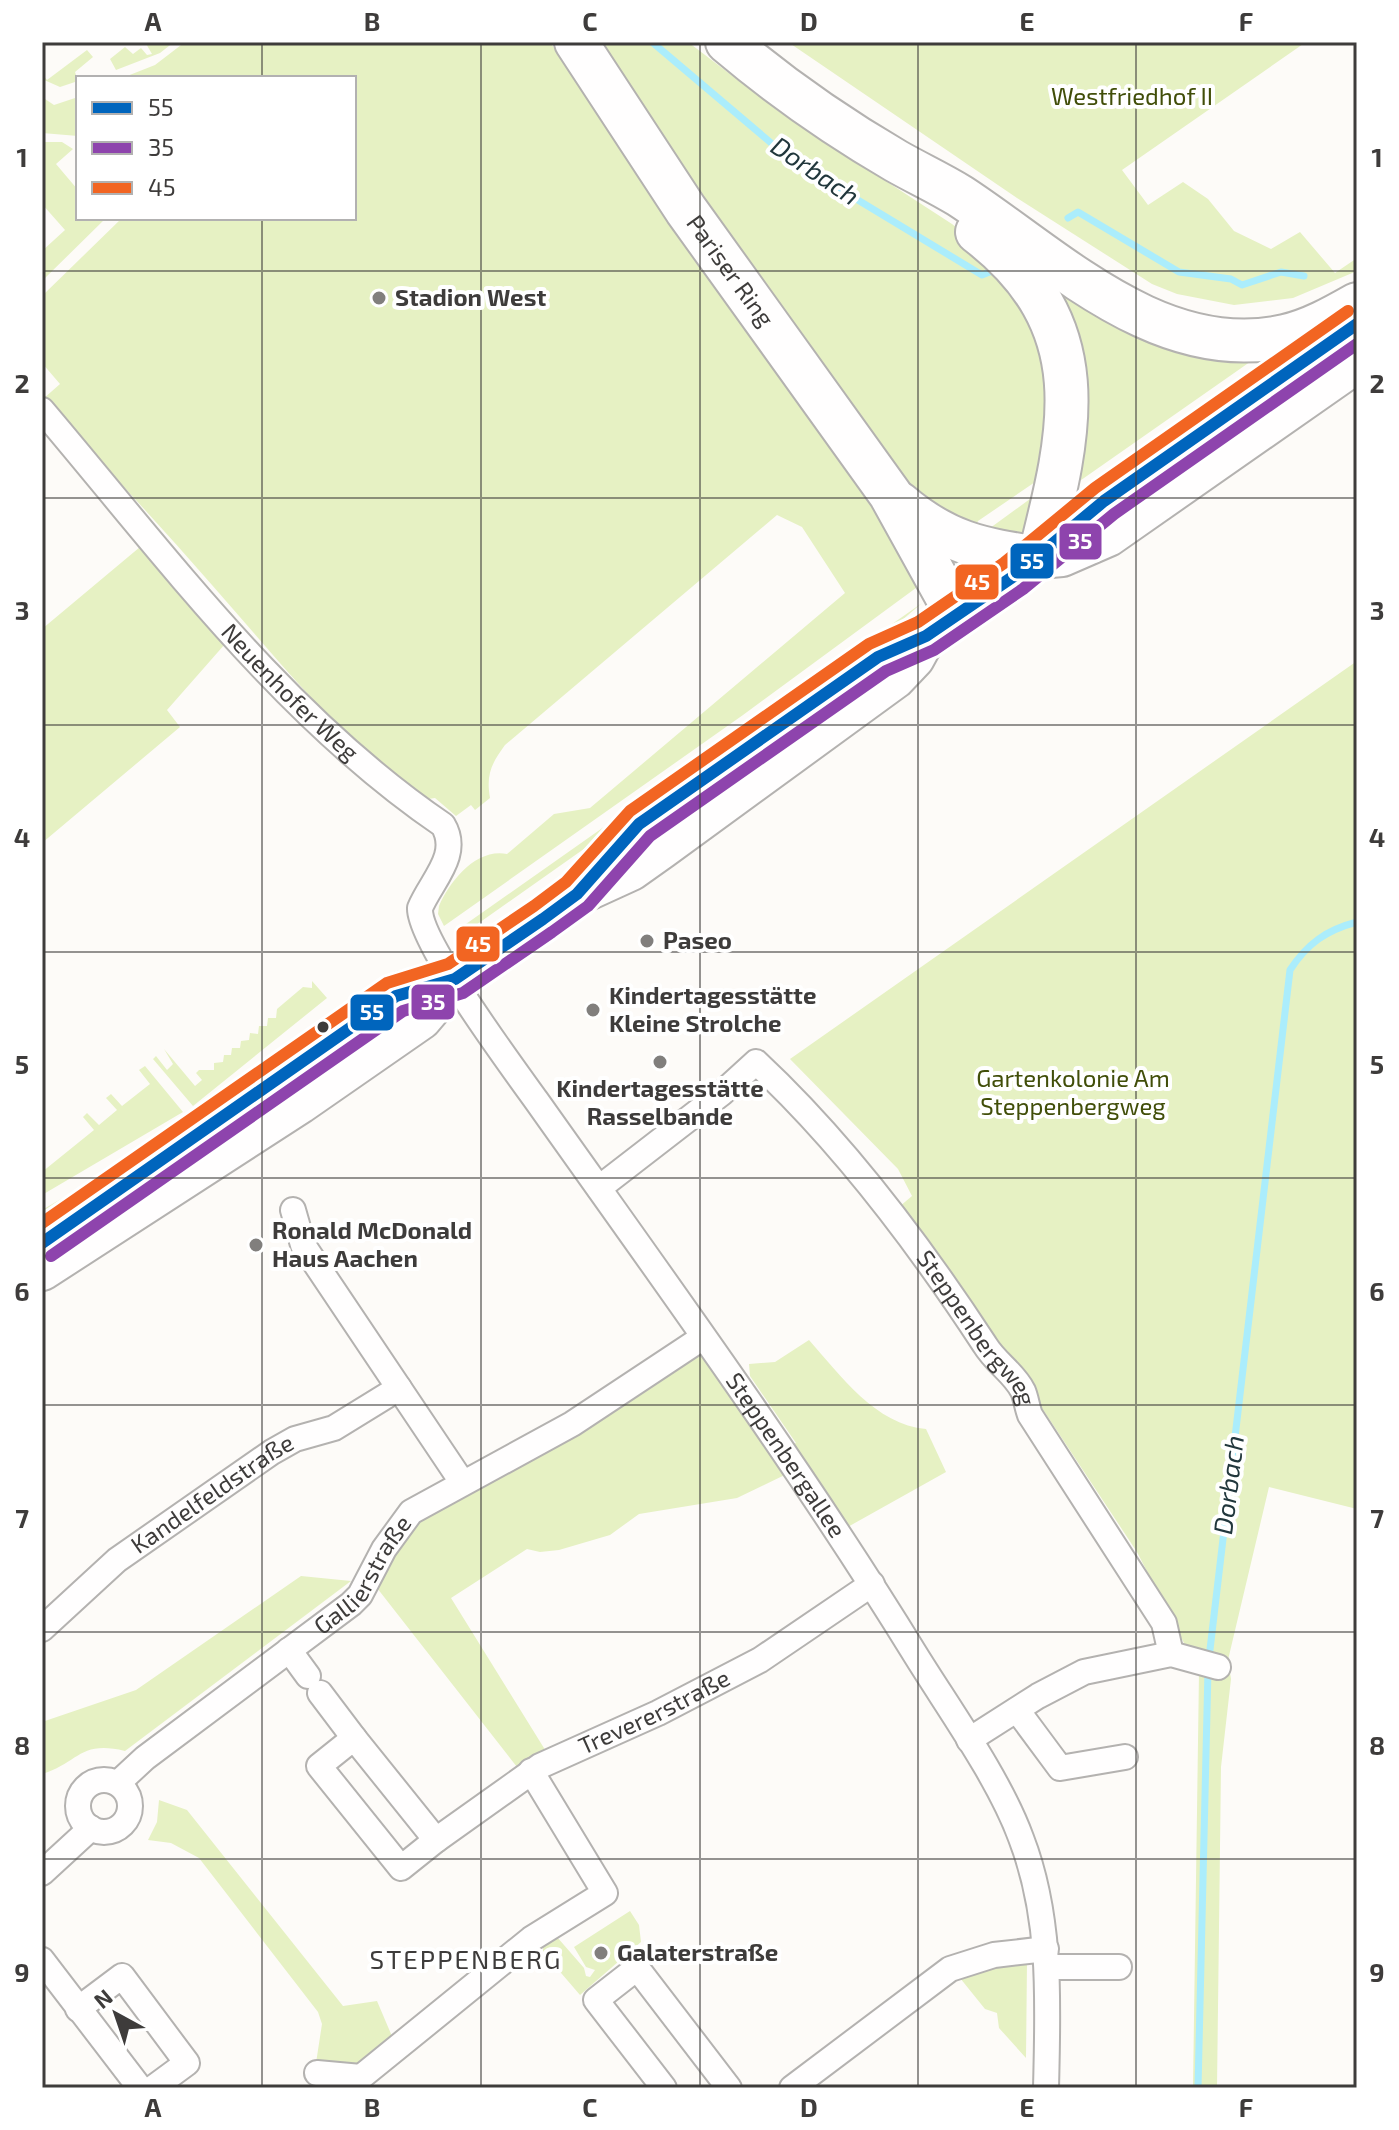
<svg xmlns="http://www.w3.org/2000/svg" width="1399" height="2130" viewBox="0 0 1399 2130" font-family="'Exo 2',sans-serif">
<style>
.green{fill:#e6f1c3}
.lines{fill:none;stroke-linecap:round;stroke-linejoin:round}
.stream{stroke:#abedfc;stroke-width:7}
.minor-casing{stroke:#b4b2b0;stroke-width:28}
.primary-casing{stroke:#b4b2b0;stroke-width:44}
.trunk-casing{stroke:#b4b2b0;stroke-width:46}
.minor{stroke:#fffefe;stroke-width:24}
.primary{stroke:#fffefe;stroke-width:40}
.trunk{stroke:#fffefe;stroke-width:42}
.bus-1-casing{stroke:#fff;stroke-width:18}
.bus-2-casing{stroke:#fff;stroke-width:18}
.bus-3-casing{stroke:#fff;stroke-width:18}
.bus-1{stroke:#0065bd;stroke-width:12}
.bus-2{stroke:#8e44ad;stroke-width:12}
.bus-3{stroke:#f26522;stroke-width:12}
.grid{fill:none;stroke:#3e3c3b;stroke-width:2;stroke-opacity:0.55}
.poi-dot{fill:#817f7d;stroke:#fff;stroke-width:3}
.bus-dot{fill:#3e3c3b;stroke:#fff;stroke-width:3}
.labels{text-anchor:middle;stroke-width:8;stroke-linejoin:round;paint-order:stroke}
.park-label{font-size:24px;fill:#414e09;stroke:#fff}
.street-label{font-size:24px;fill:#3e3c3b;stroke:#fff}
.poi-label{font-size:24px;font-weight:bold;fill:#3e3c3b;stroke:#fff;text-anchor:start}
.water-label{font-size:26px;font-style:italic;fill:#21373c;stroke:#fff}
.neighbourhood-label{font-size:26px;letter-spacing:2px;fill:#3e3c3b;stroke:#fff}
.line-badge{stroke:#fff;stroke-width:3}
.badge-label{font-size:22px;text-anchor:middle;font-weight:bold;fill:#fff}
.neatline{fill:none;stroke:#3e3c3b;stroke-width:3}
.grid-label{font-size:26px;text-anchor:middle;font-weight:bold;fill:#3e3c3b}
</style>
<rect width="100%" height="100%" fill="#fdfbf8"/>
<path class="green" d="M145,42H174L160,53L116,70L110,59L125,47L133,54L141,48L147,55L152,54Z
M185,42H550L895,541L920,585L743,715L444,926L438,914L439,906C450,881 476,848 507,854L554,814L590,808L845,593L802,527L777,515L505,745C491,764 486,775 490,798L475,810L471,805L456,816L435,798L421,800C341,739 278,660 212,585C157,522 100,461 43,399L60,384L42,363V296L122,218H354V78H122L155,65Z
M598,42H688L781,113L952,224L1001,262L1054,351L1041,478L978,521L973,533L921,503L695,190Z
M788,42H1306L1122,170L1148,205L1183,182L1208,199L1234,231L1271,249L1300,232L1335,273L1357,258V271L1293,298L1234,305L1177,294L1152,284L1017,198Z
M87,50L93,57L75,72L78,81L60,87L42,79V74L47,80Z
M42,97L54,105L78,97V136L42,133Z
M42,142H62L73,149L56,164L78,190V218H106L42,281V251L65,230L42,204Z
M1023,256L1257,357L1074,485Z
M1034,496L1022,542L986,531Z
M140,547L225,644L167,710L180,727L42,843V629Z
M922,603L873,645L469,930L456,931Z
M1357,661V1509L1269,1487L1228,1660L1231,1679L1221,1767L1217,2088H1193L1199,1672L1137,1552L956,1278L899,1207L912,1196L898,1169L790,1059Z
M312,981L327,998L193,1106L153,1059L156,1056L167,1070L173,1064L164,1049L195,1086L202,1080L196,1073L199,1070H214V1063L223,1062L224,1055H231L232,1048H240L241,1041L249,1040L250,1033L258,1034L259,1026H267L268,1018H276L277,1009L303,987L312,988Z
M145,1066L183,1112L42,1195V1172L94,1130L83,1117L87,1113L99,1125L117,1110L106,1098L111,1094L122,1106L150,1084L139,1070Z
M260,1067L265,1073L42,1228V1210L137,1155Z
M702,1338L781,1447L796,1443L750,1376L749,1364L775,1362L809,1340C840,1375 876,1425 926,1429L946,1472L837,1533L795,1470L737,1498L639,1514L610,1535L559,1550L540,1552L527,1549L451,1598L552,1761L524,1776L370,1579L393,1534Z
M301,1576L351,1581L125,1751C79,1740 79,1763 42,1774V1722L136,1690Z
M159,1800L187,1810L343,2006L377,2001L397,2048L361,2077L316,2063L322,2024L318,2012L199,1858L171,1843L148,1840L157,1822Z
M630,1911L639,1925L641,1942L580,1995L543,1952V1947L557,1937L584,1968L586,1976L590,1977L595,1970L586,1967L574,1947Z
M1027,1962L1026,2058L999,2028L997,2013L985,2009L960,1978C976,1963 1006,1964 1027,1962Z"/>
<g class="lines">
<path class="stream" d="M652,42L790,159L982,275L992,271
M1068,218L1078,212L1179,272L1231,279L1242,285L1281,272L1304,276
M1209,1658L1290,970C1307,944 1326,930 1357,922
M1198,2088L1208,1670"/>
<g class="minor-casing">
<g id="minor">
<path id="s1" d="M42,410C165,555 284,717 443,825C461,855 431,881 420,908C418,940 513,1068 536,1100C665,1282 798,1464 915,1654C949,1709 999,1778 1021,1838C1052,1918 1048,2003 1046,2088"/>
<path id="s2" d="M599,1188L722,1093L756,1062C844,1144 919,1244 985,1345C996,1363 1014,1373 1023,1391C1026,1398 1027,1407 1030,1415L1164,1623L1171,1654"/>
<path d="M293,1210L303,1245L462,1482"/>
<path id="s3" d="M42,1629L117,1560L272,1452L295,1439L334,1428L399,1388"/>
<path d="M289,1650L308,1676"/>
<path d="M320,1693L354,1738"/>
<path d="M1017,1710L1060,1768L1125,1757"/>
<path d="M354,1738L436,1840L401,1868L319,1766Z"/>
<path d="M969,1740L1038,1696L1084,1672L1171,1654L1218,1667"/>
<circle cx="104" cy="1806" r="26"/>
<path id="s4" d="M118,1783L145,1758L351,1604L360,1595L384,1549L411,1512L572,1424L702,1338"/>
<path id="s5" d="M436,1840L540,1766L658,1713L760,1660L872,1584"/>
<path d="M42,1873L91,1828"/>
<path d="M42,1960L140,2088"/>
<path d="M1047,1967H1119"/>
<path d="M78,2009L122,1976L187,2063L153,2088"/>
<path d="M317,2073L361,2077L531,1939L605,1893L531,1771"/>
<path d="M664,2088L596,2000L637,1968L729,2088"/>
<path d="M792,2088L950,1969L994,1955L1046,1949"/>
</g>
</g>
<g class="primary-casing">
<path id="primary" d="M1039,558L1062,556L1108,536L1357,362
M931,633L1039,558L1104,501L1357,324
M582,888L639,824L877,658
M159,1163L403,992L455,979
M42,1270L300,1103L421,1019L455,979L572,897L631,870L662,848L895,678L914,658L926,636"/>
</g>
<g class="trunk-casing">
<g id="trunk">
<path id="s6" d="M576,42L686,210L890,494L957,615"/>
<path d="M727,42C779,86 836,126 896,161C917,173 939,183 960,196C1055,258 1160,364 1285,336C1311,330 1334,317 1357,304"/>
<path d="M899,503C946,543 980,549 1039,558C1072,428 1098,325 977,232"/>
</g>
</g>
<use href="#minor" class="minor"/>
<use href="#primary" class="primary"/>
<use href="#trunk" class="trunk"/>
<g class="bus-1-casing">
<path id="bus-1" d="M42,1243L396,996L455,979L543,919L577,894L639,824L878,657L926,636L1014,576L1104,501L1357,324"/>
</g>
<g class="bus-2-casing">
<path id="bus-2" d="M51,1256L403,1011L463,993L552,932L588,906L650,836L886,671L934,650L1023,589L1114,514L1357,344"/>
</g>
<g class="bus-3-casing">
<path id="bus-3" d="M42,1223L387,983L448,964L534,906L566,882L630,811L869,644L918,622L1004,563L1095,488L1348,311"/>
</g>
<use href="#bus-1" class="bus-1"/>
<use href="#bus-2" class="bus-2"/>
<use href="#bus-3" class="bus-3"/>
</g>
<path class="grid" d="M262,42V78M481,42V2088M700,42V2088M918,42V2088M1136,42V2088M262,218V2088M42,271H1357M42,498H1357M42,725H1357M42,952H1357M42,1178H1357M42,1405H1357M42,1632H1357M42,1859H1357"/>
<g class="poi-dot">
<circle cx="379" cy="298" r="8"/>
<circle cx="647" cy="941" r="8"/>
<circle cx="593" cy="1010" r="8"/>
<circle cx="660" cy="1062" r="8"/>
<circle cx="256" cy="1245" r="8"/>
<circle cx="601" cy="1953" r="8"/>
</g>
<circle class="bus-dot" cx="323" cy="1027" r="7"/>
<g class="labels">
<g class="park-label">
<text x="1132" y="105">Westfriedhof II</text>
<text x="1073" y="1087">Gartenkolonie Am<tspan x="1073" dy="28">Steppenbergweg</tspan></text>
</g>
<g class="street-label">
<text dy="8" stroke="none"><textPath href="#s6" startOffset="276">Pariser Ring</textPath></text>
<text dy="8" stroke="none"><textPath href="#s1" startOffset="376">Neuenhofer Weg</textPath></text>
<text dy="8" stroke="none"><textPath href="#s2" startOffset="548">Steppenbergweg</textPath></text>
<text dy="8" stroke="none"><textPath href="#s1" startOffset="1330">Steppenbergallee</textPath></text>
<text dy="8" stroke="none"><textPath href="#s3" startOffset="218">Kandelfeldstraße</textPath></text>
<text dy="8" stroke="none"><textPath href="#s4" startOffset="324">Gallierstraße</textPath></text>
<text dy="8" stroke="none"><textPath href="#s5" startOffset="254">Trevererstraße</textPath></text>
</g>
<g class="poi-label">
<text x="395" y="306">Stadion West</text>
<text x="663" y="949">Paseo</text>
<text x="609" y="1004">Kindertagesstätte<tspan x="609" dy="28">Kleine Strolche</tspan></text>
<text x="660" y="1097" text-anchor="middle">Kindertagesstätte<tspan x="660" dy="28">Rasselbande</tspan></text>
<text x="272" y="1239">Ronald McDonald<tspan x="272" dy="28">Haus Aachen</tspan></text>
<text x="617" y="1961">Galaterstraße</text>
</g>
<g class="water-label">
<text transform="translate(815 171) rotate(34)" y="9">Dorbach</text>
<text transform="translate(1229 1485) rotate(-83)" y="9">Dorbach</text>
</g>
<g class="neighbourhood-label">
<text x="466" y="1969">STEPPENBERG</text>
</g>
</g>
<g class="line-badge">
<rect x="1058" y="522" width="45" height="39" rx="8" fill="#8e44ad"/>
<rect x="1009" y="542" width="46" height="38" rx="8" fill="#0065bd"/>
<rect x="954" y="563" width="46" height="38" rx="8" fill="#f26522"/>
<rect x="455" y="925" width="46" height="38" rx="8" fill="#f26522"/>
<rect x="410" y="983" width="46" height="38" rx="8" fill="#8e44ad"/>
<rect x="349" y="993" width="46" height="39" rx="8" fill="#0065bd"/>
</g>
<g class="badge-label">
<text x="1080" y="549">35</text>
<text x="1032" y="569">55</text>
<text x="977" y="590">45</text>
<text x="478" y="952">45</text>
<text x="433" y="1010">35</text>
<text x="372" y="1020">55</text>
</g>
<rect width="1399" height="2130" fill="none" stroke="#ffffff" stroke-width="88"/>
<rect x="76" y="76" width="280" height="144" fill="#ffffff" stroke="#b2b1b1" stroke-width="2"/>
<rect x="92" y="102" width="40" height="12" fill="#0065bd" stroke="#b2b1b1" stroke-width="2"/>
<text x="148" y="116" font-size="24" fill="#3e3c3b">55</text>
<rect x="92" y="142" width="40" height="12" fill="#8e44ad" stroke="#b2b1b1" stroke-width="2"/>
<text x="148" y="156" font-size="24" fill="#3e3c3b">35</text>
<rect x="92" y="182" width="40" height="12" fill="#f26522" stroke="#b2b1b1" stroke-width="2"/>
<text x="148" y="196" font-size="24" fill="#3e3c3b">45</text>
<g transform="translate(116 2014) rotate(320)" stroke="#ffffff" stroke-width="6" paint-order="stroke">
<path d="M0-6L14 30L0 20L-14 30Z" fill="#3e3c3b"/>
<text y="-12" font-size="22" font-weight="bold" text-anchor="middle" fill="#3e3c3b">N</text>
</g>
<rect x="44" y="44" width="1311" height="2042" class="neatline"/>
<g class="grid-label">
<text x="153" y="31">A</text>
<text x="372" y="31">B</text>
<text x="590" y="31">C</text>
<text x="809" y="31">D</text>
<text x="1027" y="31">E</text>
<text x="1246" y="31">F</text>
<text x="22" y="167">1</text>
<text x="1377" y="167">1</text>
<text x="22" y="393">2</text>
<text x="1377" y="393">2</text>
<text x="22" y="620">3</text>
<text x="1377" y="620">3</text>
<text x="22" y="847">4</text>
<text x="1377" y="847">4</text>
<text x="22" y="1074">5</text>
<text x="1377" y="1074">5</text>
<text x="22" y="1301">6</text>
<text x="1377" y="1301">6</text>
<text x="22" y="1528">7</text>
<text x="1377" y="1528">7</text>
<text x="22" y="1755">8</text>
<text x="1377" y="1755">8</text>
<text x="22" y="1982">9</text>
<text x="1377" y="1982">9</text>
<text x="153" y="2117">A</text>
<text x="372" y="2117">B</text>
<text x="590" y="2117">C</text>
<text x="809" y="2117">D</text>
<text x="1027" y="2117">E</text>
<text x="1246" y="2117">F</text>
</g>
</svg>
